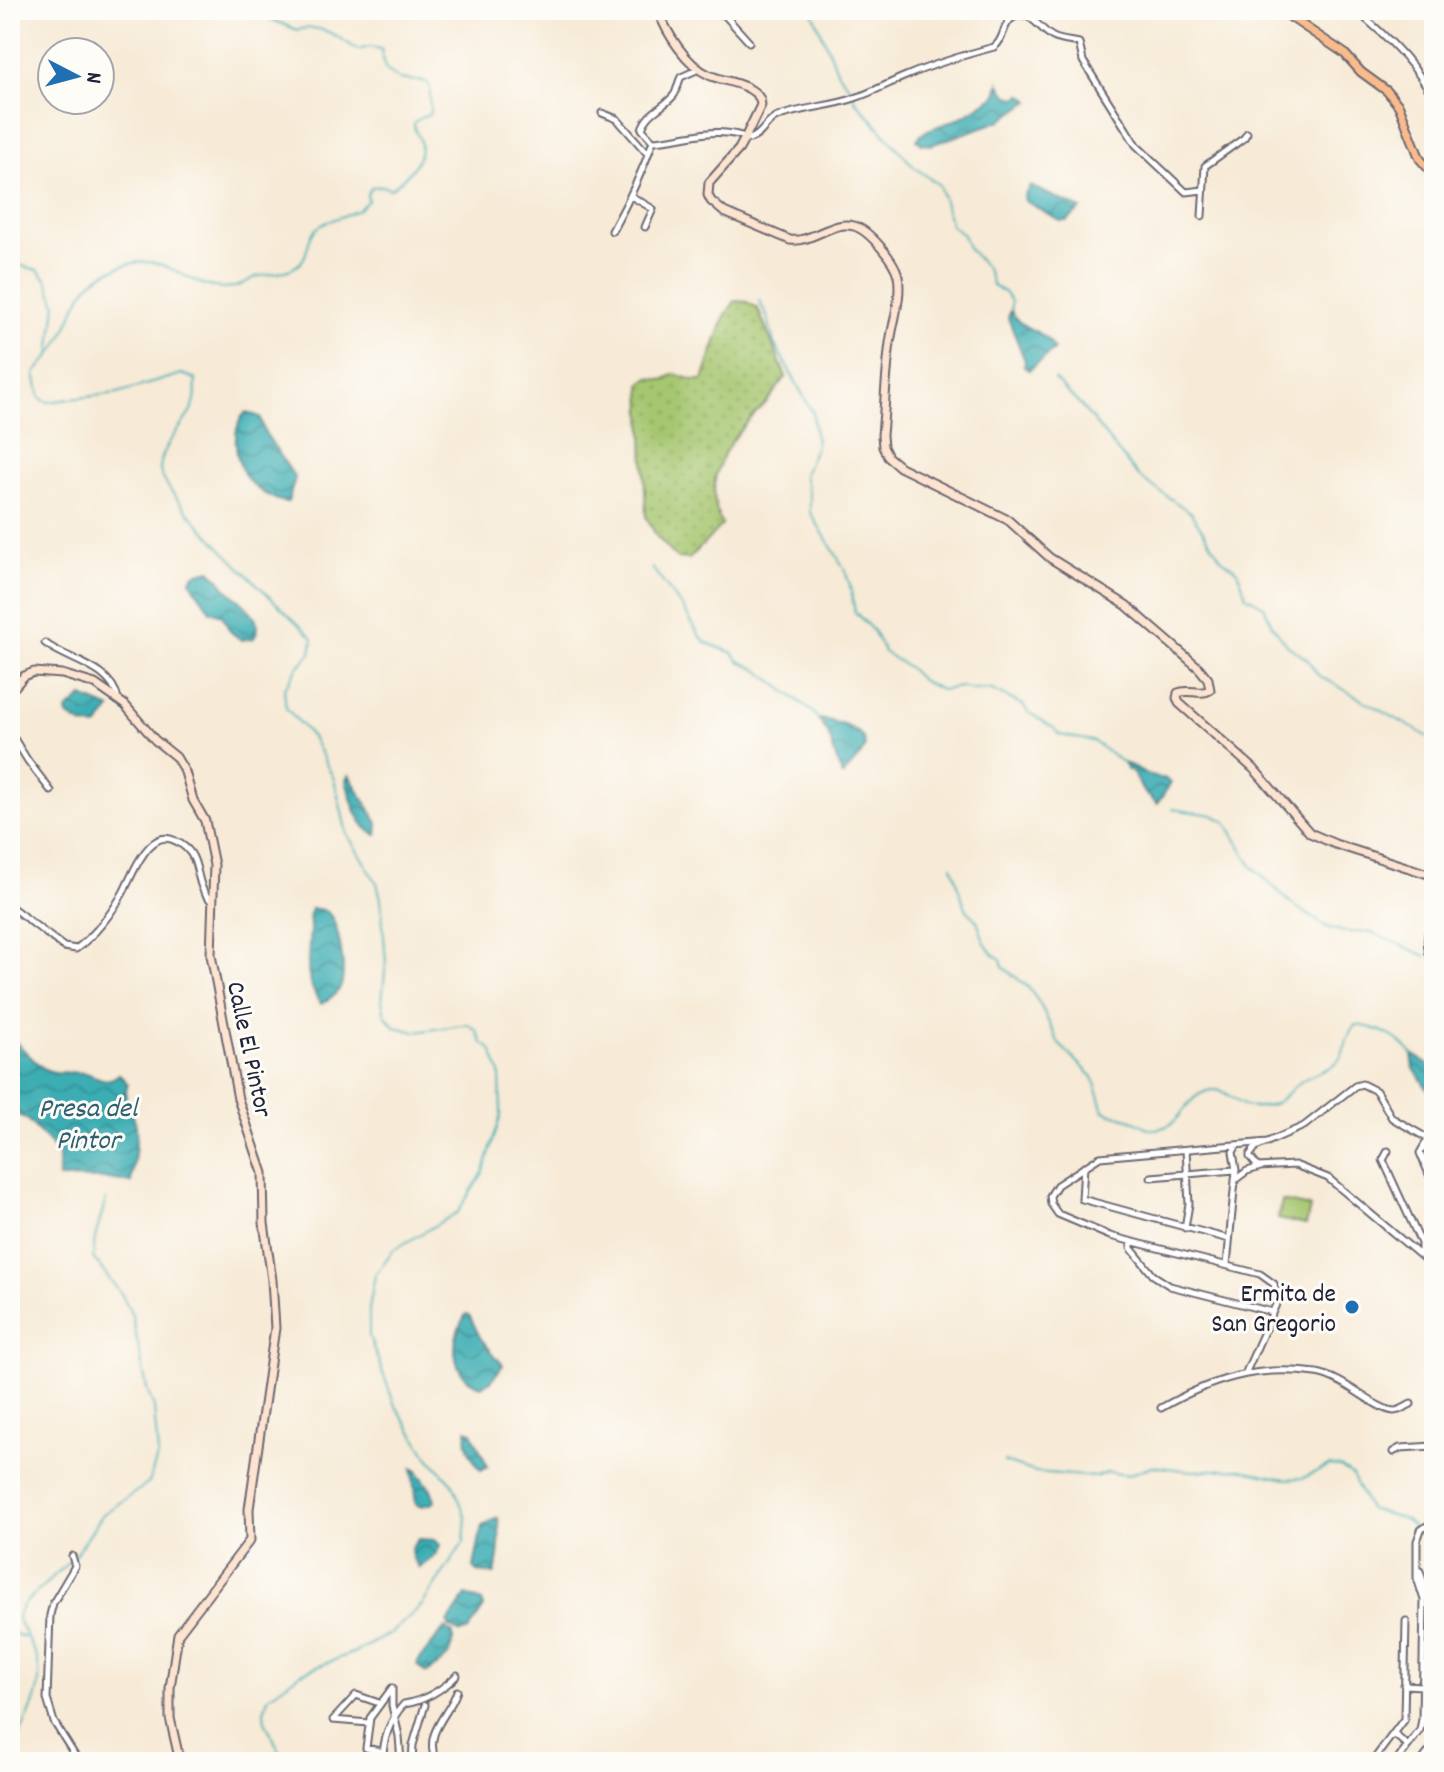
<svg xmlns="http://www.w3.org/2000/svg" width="1444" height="1772" viewBox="0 0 1444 1772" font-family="Dekko,sans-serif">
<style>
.green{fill:#a6c66f;stroke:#647455;stroke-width:2}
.park{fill:url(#park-dots);stroke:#647455;stroke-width:2}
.water{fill:url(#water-waves);stroke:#2e6877;stroke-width:2}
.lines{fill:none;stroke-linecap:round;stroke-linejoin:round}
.stream{stroke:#3badb3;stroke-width:2}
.street-casing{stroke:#6d6871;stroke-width:9}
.secondary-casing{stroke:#6d6871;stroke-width:11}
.primary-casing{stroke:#6d6871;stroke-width:11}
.street{stroke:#fff;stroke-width:5}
.secondary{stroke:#fde4d1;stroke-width:7}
.primary{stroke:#fabb8c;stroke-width:7}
.poi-dot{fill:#1f6fb2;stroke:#fdfcf7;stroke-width:3}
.labels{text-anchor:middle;stroke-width:6;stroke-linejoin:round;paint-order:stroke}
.street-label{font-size:26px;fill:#22223b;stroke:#fdfcf7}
.poi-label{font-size:26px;fill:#22223b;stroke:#fdfcf7;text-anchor:end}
.water-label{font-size:28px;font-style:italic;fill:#2d6171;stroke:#fdfcf7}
</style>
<defs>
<pattern id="park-dots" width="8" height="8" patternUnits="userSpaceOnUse" patternTransform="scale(2)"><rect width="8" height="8" fill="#a6c66f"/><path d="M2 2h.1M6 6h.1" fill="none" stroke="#8faa61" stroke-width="1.8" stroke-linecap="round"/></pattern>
<pattern id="water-waves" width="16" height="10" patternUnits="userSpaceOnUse" patternTransform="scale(2)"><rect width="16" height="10" fill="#3badb3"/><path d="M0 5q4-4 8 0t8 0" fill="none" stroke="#318c93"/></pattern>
</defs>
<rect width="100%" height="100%" fill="#fdfcf7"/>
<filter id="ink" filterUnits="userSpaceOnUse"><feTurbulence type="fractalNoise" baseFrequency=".0125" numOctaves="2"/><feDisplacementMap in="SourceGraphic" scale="16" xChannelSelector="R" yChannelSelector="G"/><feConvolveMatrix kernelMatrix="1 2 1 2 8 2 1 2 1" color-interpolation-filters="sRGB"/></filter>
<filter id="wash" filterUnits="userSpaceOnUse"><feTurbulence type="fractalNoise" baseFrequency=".006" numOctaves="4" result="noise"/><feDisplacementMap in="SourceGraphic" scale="32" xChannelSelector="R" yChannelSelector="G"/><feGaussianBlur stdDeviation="1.8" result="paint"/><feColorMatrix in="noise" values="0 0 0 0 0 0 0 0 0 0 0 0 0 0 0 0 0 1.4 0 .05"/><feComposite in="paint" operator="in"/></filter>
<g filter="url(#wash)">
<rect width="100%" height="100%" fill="#f7ead6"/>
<path class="green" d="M1282,1201L1310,1207L1306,1225L1278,1219Z"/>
<path class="park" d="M735,301L747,302L758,309L786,377C778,386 771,398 763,406C729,439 699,477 722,525L689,559L677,558L657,537L646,517L641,384L649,378L663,380L675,374L694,380H703L724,318Z"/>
<path class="water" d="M999,82L1007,95L1015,98L1023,95L1030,101L1002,120L931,145L922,144L917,140C925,127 943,126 957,119C969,114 983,103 996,96Z
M1030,186L1081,209L1067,221H1061L1025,201L1024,196Z
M1011,310C1019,332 1046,328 1054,350L1029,370L1024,367L1025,361L1008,318Z
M246,412L260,417L264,431L295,478L288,502C275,502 253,488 246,477C235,460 230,427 246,412Z
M210,570C217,575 221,583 228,590C241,603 266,617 254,638L241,640L230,631L222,615L210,611C204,600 196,592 191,581L194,574Z
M83,697L111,709L97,727L83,725L67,715L66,711Z
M818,719C832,720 874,730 863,751C858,760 849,768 842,776L828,733Z
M1123,763C1137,766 1152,780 1164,778L1171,783L1157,804L1143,791L1132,772L1126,769Z
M349,775L378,823L377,835C358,828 351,799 346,780Z
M311,908C318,909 324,909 329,914C339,925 345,967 342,982C340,993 330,998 321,1004C302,977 309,957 310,928C310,920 308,916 311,908Z
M10,1036C19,1044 38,1067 47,1070C58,1075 74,1071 85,1073C97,1075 105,1086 119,1074L128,1084C120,1102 134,1110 136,1126C138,1144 133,1165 131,1183L109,1179L58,1178L59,1158L53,1147L28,1120L11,1111Z
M1412,1054C1437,1068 1434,1072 1434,1099L1414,1069Z
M466,1314L469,1315L481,1339L503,1365L491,1381L481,1386C449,1376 450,1339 466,1314Z
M467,1430L472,1432L488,1467L481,1470C472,1459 464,1445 467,1430Z
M412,1468L416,1470L431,1489L435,1500L433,1503L421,1506L416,1505Z
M498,1518C501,1538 499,1556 495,1574L477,1572L474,1567L482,1526Z
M419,1539L435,1540L440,1545L436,1555L419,1568L412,1557L411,1548Z
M466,1595L482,1602L484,1607L469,1630L461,1633L449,1627L448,1623Z
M445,1628L453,1634C455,1656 443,1662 426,1673L417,1665L419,1660Z"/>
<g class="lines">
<path class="stream" d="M812,10L838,73L854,92V99L914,167L939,185L951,225L963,235L968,248L987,269L993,286L1004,292L1011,301V310
M10,263L38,270L47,280L56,304L50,356L35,373L40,398L47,402L118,393L182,374L196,379C195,386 197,397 194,404C185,428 162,441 160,469C159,494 288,614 313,638L311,653L297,668L284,690L286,708L312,737L334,779L347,834L377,883L381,899L386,962L382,1001L385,1015L395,1027L416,1032L468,1024L476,1030L482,1043L491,1049L500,1072L501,1115L484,1171L458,1212L393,1250L375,1275L369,1309V1336L394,1403L428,1457L454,1486L466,1518L464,1542L422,1605L391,1633L355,1652L301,1673L268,1697L264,1712L265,1721L285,1762
M759,300L768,318L774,343L813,413L816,445L804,475L810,499V512L844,568L850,585L855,612L874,632L884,652L909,668L922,681L941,690L960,687L973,690L990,689L1023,705L1028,712L1055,729L1060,735L1093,741L1123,763
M50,355C68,335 71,307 88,286C96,276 107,271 119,267C173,247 186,295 234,287C242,286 248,280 256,277C270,273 291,274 302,261C309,252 307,237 316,229C326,220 342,217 354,212C359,211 363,204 368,201L367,194L372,187L382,186L390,189C404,179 425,161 420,140C417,132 413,131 414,122L430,113V88L427,82L399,79L385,69L381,49L370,47L358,50C339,38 321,22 297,30L251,11L235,10
M1054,379L1083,408L1138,476L1191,513L1221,558L1238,571L1246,596L1264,606L1272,625L1288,646L1307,659L1318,675L1434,740
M652,568L683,608L699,635L707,643L733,653L739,661L758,670L813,712L818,719
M1172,809L1213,815L1226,822L1252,866L1294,906L1327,927L1344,932H1370L1426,956
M952,866C958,880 960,896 966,908C969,914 975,917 978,923C983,939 985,950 1001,959L1003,967L1028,987L1040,1004L1059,1044L1093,1077L1104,1111C1119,1118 1136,1118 1148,1129C1185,1131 1179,1100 1207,1091C1227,1085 1233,1105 1250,1107C1280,1110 1284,1093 1303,1080C1315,1072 1332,1071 1340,1058C1347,1047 1346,1035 1355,1025C1379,1027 1397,1036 1412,1054
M1004,1462L1036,1472L1095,1477L1108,1472L1128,1475L1152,1466L1191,1471L1237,1469L1286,1479L1303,1478L1329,1466L1340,1467L1352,1475L1369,1509L1405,1519L1414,1528
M1428,1545L1434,1551
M10,1632L24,1637
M10,1754C22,1727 45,1694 38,1663C36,1651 22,1631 17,1617L23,1605L74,1557L103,1514L149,1483L158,1454L154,1408L147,1389L132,1315L122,1295L93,1258L95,1238L106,1199"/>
</g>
</g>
<g filter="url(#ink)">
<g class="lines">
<g class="street-casing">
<path id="street" d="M701,10L725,15L736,10
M720,10L749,42
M1355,10C1385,34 1416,64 1434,99
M602,113L617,119L647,153
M653,141C689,139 715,124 750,139C763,135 765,122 777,117C803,107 830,107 855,98C873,92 889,83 906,76C934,64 964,55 994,47C1004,40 1002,28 1010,20C1028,4 1039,30 1053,37C1061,41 1070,41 1079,43L1083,61L1136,145L1186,192L1203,190
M653,141L642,129C647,112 664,108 674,95C677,91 678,82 681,77L699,69
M631,196L653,209L645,227
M1202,216L1205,166L1244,138L1247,133
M612,231C628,202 642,173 653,141
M45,643C68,661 111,666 118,699
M10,732L28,761L51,791
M10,906L64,947L76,949C95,935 113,912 124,891C131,877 142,848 158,840C168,835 178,841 186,848C202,862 194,889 213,902
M1428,1139L1420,1153L1434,1186
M1236,1147L1233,1152L1236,1170
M1388,1151L1383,1160L1421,1243V1255
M1250,1155L1256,1147L1304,1126L1355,1086L1362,1084L1376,1091L1392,1118L1434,1142
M1250,1157L1258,1167L1295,1165L1328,1178L1434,1267
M1084,1166L1082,1199L1229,1239
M1151,1177L1235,1170
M1235,1180L1247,1171L1261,1167
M1185,1228L1189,1204L1186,1150
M1131,1242V1248L1153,1275L1170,1286L1272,1312
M1227,1265L1236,1170
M1246,1372L1278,1300L1274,1284L1260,1274L1110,1236L1058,1214L1051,1204L1050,1196L1057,1185L1100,1157L1268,1142
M1161,1408C1212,1379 1256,1365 1316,1373C1344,1377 1374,1409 1394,1411C1400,1411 1405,1407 1411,1404
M1393,1452L1400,1448L1434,1446
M72,1556L75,1566L53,1603L50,1615L47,1699L54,1722L79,1762
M1420,1571L1434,1615
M1404,1685L1422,1686
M392,1688V1706L399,1736L401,1762
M333,1720L356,1695L379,1703
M333,1720L369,1723
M1394,1734L1408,1746
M383,1752L366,1748L370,1718L392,1688
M383,1762C382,1742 390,1719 404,1704C422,1702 444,1689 457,1675
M412,1762L413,1745L425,1705
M436,1762C423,1731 449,1716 457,1691
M454,1762L469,1761
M1372,1762L1404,1719L1406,1621
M1396,1762L1420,1730L1422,1719L1424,1600L1417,1578V1541L1421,1530L1434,1521
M1421,1762L1434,1745"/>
</g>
<g class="secondary-casing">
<path id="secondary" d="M658,10C666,32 686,65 709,75C724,82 751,83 760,99L761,105L745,138L739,149L709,183L708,195L711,201L724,212L790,240C812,243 832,220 854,226C869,230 895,261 898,276C902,297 893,321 890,343C886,373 885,404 882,435L883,447L888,457L900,467L1008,520L1050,558L1126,605L1199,668L1208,679L1210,690C1200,696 1189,688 1178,693L1177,698L1179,703L1254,769L1310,833L1335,844L1434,876
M10,692L24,676L34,672L62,674L95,684L125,705L155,740L176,757L185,772L193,800L205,821L214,865L211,955L238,1099L263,1173L264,1223L272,1280L275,1328L249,1509L250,1540L178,1634L170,1688V1718L180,1762
M1434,920C1427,932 1426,950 1434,961"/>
</g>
<g class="primary-casing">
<path id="primary" d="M1280,10L1344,53L1361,72L1387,91L1399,106L1420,159L1434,175"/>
</g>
<use href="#street" class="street"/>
<use href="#secondary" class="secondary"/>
<use href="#primary" class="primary"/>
</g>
</g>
<circle class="poi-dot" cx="1352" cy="1307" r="8"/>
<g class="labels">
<g class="street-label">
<text transform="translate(251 1049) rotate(78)" y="9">Calle El Pintor</text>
</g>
<g class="poi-label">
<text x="1336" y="1301">Ermita de<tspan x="1336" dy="30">San Gregorio</tspan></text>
</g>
<g class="water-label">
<text x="88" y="1116">Presa del<tspan x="88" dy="32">Pintor</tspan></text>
</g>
</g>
<rect width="1444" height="1772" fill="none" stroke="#fdfcf7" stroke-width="40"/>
<g transform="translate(76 76) rotate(96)"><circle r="38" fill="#fdfcf7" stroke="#a5a5ac" stroke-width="2"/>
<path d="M0-6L14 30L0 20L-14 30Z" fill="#1f6fb2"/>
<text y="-12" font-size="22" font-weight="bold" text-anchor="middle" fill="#22223b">N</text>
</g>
</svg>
